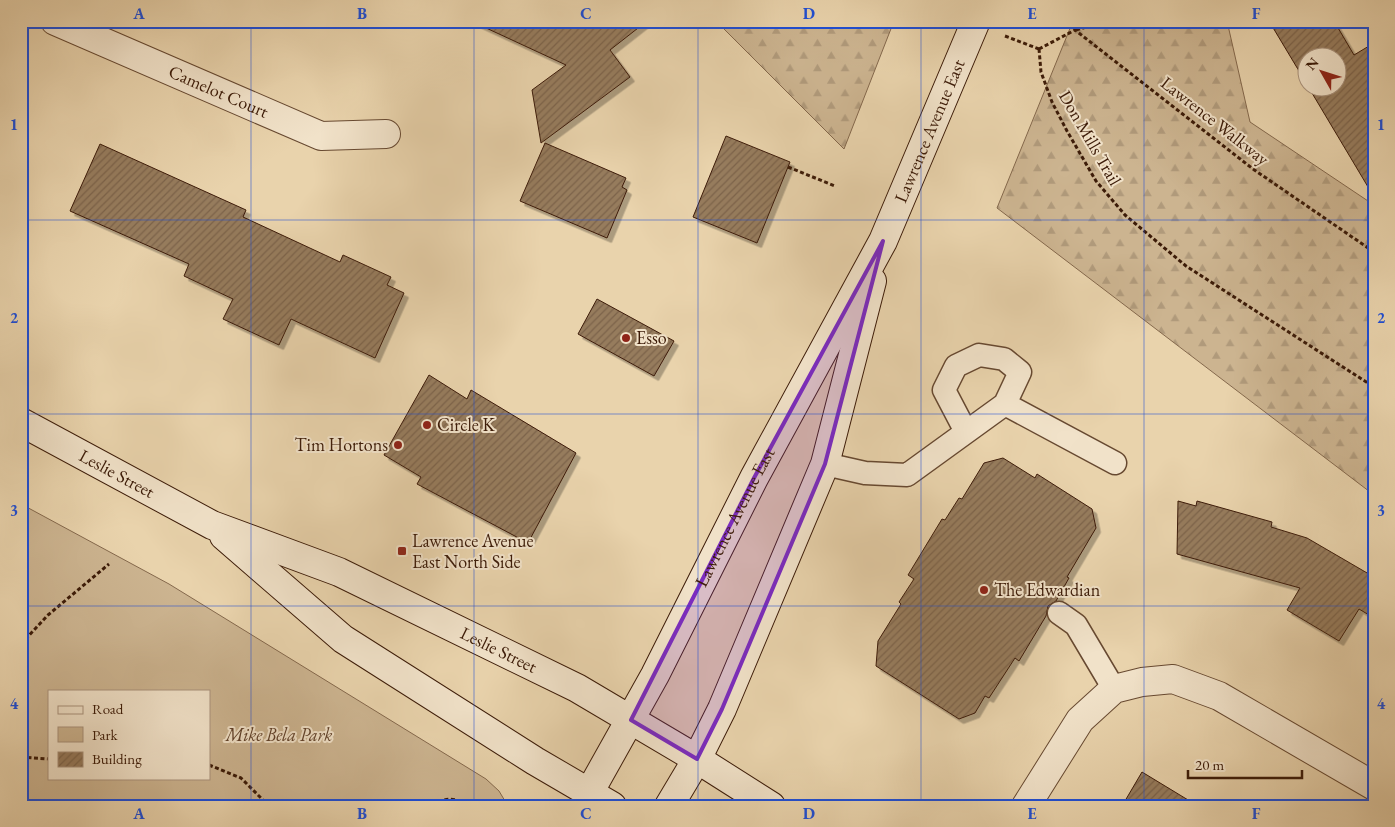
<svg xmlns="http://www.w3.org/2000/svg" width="1395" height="827" viewBox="0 0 1395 827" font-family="'EB Garamond',serif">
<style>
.forest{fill:url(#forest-firs);stroke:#84684c}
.park{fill:#ccb490;stroke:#84684c;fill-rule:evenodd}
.building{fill:url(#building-hatch);stroke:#3c1b08;filter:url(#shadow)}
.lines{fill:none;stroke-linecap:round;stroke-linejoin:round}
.service-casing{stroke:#674931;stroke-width:25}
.minor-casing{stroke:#674931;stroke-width:30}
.secondary-casing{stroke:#3c1b08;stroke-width:30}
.path{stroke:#3c1b08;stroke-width:3;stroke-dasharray:4 2.5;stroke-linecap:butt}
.service{stroke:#f1e2c9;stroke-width:22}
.minor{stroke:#f1e2c9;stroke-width:28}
.secondary{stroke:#f1e2c9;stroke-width:28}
.marked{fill:#7b2cbf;fill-opacity:0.2;stroke:#7b2cbf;stroke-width:4;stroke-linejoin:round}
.grid{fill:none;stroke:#1d4ed8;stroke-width:1;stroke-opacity:0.55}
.poi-dot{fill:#8f2418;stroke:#f1e2c9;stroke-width:2}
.labels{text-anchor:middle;stroke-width:4;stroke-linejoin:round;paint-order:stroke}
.street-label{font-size:18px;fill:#3c1b08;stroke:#f1e2c9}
.poi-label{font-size:18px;fill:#3c1b08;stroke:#f1e2c9;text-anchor:start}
.park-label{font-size:18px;font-style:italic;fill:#60412a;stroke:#f1e2c9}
.neatline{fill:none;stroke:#1d4ed8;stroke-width:2}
.grid-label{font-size:16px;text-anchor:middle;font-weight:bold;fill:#1d4ed8}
</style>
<defs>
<pattern id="forest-firs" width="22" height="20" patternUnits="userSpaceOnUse" patternTransform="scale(1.25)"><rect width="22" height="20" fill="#ccb490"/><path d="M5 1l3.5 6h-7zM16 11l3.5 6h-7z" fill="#b09a7b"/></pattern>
<pattern id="building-hatch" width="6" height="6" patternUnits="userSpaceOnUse" patternTransform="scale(1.25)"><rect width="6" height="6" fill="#967b5d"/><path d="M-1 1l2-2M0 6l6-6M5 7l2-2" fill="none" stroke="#7c644b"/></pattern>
<filter id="shadow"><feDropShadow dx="4.5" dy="4.5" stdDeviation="0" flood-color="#0004"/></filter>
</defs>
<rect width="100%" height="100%" fill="#e9d3ac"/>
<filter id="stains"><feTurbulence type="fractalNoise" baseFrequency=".004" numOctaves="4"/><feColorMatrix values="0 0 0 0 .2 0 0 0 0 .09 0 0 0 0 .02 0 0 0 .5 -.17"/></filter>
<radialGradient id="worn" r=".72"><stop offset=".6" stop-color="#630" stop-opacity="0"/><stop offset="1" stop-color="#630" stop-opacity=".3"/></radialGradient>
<path class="forest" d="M716,21H894L844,149Z
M1073,21H1227L1250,122L1374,205V495L997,208Z"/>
<path class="park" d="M21,504L169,584L486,779L499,791L508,806H21ZM49,691H209V778H49Z"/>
<path class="building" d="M471,21H647L610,50L630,77L541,143L532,90L566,65Z
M1269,21H1334L1354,55L1374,43V197L1309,88H1338V58H1308V86Z
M726,136L790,162L757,243L693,217Z
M545,143L626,178L622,187L627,190L607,238L520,201Z
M100,144L246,210L243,217L340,262L343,255L391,277L387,285L404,293L375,358L291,319L279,345L223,319L233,299L184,276L189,264L70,211Z
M597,299L674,341L654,376L578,334Z
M429,375L467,399L471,390L576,453L528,543L417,484L421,477L384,455Z
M1003,458L1035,478L1037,474L1092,509L1096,528L1067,577L1069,578L1056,601L1048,606L1046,616L1019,661L1015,658L989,698L985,696L975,713L959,719L876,666L878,641L901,604L899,602L914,579L908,575L942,519L945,520L959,498L962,499L984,463Z
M1178,501L1196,506L1197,501L1272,522L1271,527L1307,538L1374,577V618L1359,609L1339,641L1287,610L1300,588L1177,554Z
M1142,772L1198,806H1122Z"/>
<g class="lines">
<g class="service-casing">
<path id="service" d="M966,432L944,390L956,366L979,355L1004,359L1020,372L1005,404
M825,464L865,473L907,475L1005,404L1115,463
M1059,613L1076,625L1114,689"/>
</g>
<g class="minor-casing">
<g id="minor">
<path id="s1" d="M55,21L321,136L386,134"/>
<path d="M1026,806L1080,720L1114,689L1142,682L1173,679L1219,696L1374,786"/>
</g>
</g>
<g class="secondary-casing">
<g id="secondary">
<path id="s2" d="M21,422L212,525L339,572L577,688L697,759L771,806"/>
<path d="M224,536L343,639L535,761L612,806"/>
<path id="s3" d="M589,793L655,675L754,478L883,241L976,21"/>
<path d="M669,806L697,759L722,709L825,464L872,281"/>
</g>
</g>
<path class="path" d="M1076,30L1107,21
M1005,36L1039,49
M1039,49L1041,72L1052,102L1067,131L1096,181L1125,215L1186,266L1374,387
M1039,49L1075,30L1253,169L1374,252
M788,167L835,186
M21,644L48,615L109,564
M21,757L49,759
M209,765L241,778L269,806
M433,806C444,797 456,797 467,806"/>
<use href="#service" class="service"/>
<use href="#minor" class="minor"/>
<use href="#secondary" class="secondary"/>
</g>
<path class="marked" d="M883,241L825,464L722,709L697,759L631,720L754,478Z"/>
<path class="grid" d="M251,21V806M474,21V806M698,21V806M921,21V806M1144,21V806M21,220H1374M21,414H1374M21,606H1374"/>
<g class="poi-dot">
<circle cx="626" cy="338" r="5"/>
<circle cx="427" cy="425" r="5"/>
<circle cx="398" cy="445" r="5"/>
<rect x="397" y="546" width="10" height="10" rx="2.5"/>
<circle cx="984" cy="590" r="5"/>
</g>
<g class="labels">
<g class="street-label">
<text dy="6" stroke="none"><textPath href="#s1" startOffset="178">Camelot Court</textPath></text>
<text transform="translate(1215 121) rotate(38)" y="6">Lawrence Walkway</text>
<text dy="6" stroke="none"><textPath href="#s3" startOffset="745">Lawrence Avenue East</textPath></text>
<text transform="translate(1090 138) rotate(60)" y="6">Don Mills Trail</text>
<text dy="6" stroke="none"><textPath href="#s2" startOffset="109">Leslie Street</textPath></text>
<text dy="6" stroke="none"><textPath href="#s3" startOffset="312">Lawrence Avenue East</textPath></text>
<text dy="6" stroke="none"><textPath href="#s2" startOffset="530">Leslie Street</textPath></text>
</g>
<g class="poi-label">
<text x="636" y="344">Esso</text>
<text x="437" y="431">Circle K</text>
<text x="388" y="451" text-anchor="end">Tim Hortons</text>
<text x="412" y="547">Lawrence Avenue<tspan x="412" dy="21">East North Side</tspan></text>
<text x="994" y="596">The Edwardian</text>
</g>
<g class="park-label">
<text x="279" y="741">Mike Bela Park</text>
</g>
</g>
<rect width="1395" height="827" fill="none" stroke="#e9d3ac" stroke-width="55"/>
<rect x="48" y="690" width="162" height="90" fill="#f1e2c9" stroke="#a9927c"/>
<rect x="58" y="706" width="25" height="8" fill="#f1e2c9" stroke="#a9927c"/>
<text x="92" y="714" font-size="15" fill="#3c1b08">Road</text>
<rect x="58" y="727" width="25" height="15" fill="#ccb490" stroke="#a9927c"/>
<text x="92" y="740" font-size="15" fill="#3c1b08">Park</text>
<rect x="58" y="752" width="25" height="15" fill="url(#building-hatch)" stroke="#a9927c"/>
<text x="92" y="764" font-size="15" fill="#3c1b08">Building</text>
<g transform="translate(1322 72) rotate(309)"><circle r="24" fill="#f1e2c9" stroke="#a9927c"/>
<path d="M0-4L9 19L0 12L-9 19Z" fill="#8f2418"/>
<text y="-8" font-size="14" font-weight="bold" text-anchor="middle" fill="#3c1b08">N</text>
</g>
<path d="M1188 770v8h114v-8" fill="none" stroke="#3c1b08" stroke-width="2.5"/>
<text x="1195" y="770" font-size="15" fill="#3c1b08" stroke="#f1e2c9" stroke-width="4" paint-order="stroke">20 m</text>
<rect x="28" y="28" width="1340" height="772" class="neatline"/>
<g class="grid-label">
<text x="139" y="19">A</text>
<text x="362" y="19">B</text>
<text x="586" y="19">C</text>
<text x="809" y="19">D</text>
<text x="1032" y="19">E</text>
<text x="1256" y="19">F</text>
<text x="14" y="130">1</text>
<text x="1381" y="130">1</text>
<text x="14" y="323">2</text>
<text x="1381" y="323">2</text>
<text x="14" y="516">3</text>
<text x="1381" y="516">3</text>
<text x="14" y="709">4</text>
<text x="1381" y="709">4</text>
<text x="139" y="819">A</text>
<text x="362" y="819">B</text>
<text x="586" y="819">C</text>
<text x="809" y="819">D</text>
<text x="1032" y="819">E</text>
<text x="1256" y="819">F</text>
</g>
<rect width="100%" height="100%" filter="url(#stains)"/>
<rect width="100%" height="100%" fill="url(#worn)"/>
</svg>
